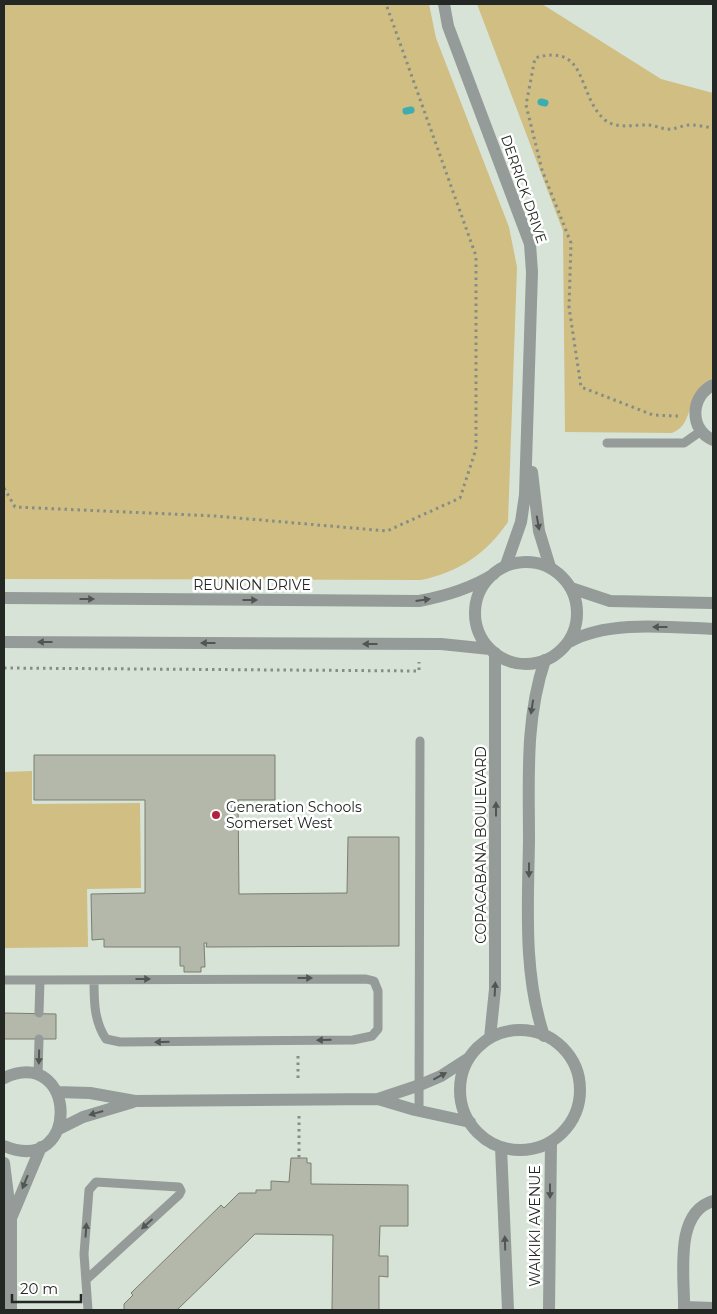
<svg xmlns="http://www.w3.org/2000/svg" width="717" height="1314" viewBox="0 0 717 1314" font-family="Montserrat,sans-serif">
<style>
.green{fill:#d0be82}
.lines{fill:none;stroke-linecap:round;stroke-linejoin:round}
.stream{stroke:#3dadaf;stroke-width:7}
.building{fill:#b4b8aa;stroke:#7a7e71}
.path{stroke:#858d85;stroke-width:3;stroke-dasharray:2.5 4;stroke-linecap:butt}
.service{stroke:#949b99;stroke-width:9}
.minor{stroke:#949b99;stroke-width:12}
.tertiary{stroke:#949b99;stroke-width:12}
.oneway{fill:#515653}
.poi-dot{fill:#b32040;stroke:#fff;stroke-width:2}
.labels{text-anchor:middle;stroke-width:5;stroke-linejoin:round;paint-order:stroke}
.street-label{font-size:14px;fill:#242824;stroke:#fff}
.poi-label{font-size:14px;fill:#242824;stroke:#fff;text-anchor:start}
</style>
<rect width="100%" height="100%" fill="#d7e3d7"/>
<path class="green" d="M4,4H429L436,38L509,227L517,267L508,522C486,554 459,572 421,580L4,579Z
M477,4H542L661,79L713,93V378C681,394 698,422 672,433L565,432L563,231Z
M32,771V804L140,803L141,888L87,889L88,947L4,948V772Z"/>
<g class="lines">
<path class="stream" d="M541,102L545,103
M406,111L411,110"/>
</g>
<path class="building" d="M34,755H275V800H238L239,894L347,893L348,837H399V946L206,947L207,943H204L205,967H201V972H184V966H180V947H104V939L92,940L91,894L145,893V800H34Z
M4,1013L56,1014V1039H4Z
M291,1158H307V1163H311V1184L408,1185V1226H380L379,1256H388V1277L379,1276V1310H332L333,1235L255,1234L177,1310H124V1304L133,1295L131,1293L221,1205L224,1208L239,1193H256V1190H271V1181L289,1182Z"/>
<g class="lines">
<path class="path" d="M678,416L653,415L581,387L569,307L571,243L542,170L526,105L535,58C589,42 576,95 605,120C618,130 635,124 649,125C657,126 664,130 672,129C678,128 684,125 691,125C698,125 706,127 713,128
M4,488L15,507L215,516L387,531L460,498L476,449V256L386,4
M4,668L419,671V662
M298,1056V1082
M299,1116V1158"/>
<path class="service" d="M607,443H684L701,431
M4,980H40L366,979L374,981L378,991V1029L372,1036L353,1040L120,1042L106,1039C94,1021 94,1001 94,980
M39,1013L40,980
M38,1075L39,1039
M419,1111L420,741
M87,1279L179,1195L181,1191L179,1187L96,1182L89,1190L84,1254L88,1310"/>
<path class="minor" d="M444,4L448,26L530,244L532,272L525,495L521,522L506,565
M713,385C690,396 689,430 713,440
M532,472L539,531L550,567
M460 1090a60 60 0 1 1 120 0a60 60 0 1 1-120 0Z
M544,1036C523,973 528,905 529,840C529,779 525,719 545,660
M490,1038L495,989V653
M4,1078C77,1044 82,1178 4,1146
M57,1092L90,1093L135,1101L378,1099L420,1085L441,1076L469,1058
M378,1099L415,1110L470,1122
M59,1129L83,1117L133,1102
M501,1147L508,1310
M4,1163L11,1219V1310
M12,1216L41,1147
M685,1307L713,1308
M549,1310L551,1142
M684,1310C685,1277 673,1213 713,1201"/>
<path class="tertiary" d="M475 613a51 51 0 1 1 102 0a51 51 0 1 1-102 0Z
M571,588L610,601L713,603
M4,598L419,601C446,596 470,589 494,574
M4,642L441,644L490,649
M569,642C607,620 669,627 713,629"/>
</g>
<defs><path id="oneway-solid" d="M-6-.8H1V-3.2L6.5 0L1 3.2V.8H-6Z" transform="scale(1.25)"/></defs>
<g class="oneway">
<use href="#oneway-solid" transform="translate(538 523) rotate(80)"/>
<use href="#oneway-solid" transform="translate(87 599)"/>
<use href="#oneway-solid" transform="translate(250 600)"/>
<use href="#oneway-solid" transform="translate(423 600) rotate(-8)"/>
<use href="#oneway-solid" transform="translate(660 627) rotate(180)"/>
<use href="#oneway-solid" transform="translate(45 642) rotate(-180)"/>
<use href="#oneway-solid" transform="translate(208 643) rotate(-180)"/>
<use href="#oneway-solid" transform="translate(370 644) rotate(-180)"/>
<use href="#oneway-solid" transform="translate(532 707) rotate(99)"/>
<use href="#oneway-solid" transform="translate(496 809) rotate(-90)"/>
<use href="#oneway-solid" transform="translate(529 870) rotate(90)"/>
<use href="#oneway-solid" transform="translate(305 978)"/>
<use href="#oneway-solid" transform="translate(143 979)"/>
<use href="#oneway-solid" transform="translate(495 989) rotate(-87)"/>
<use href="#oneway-solid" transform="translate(324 1040) rotate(179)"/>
<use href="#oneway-solid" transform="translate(162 1042) rotate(179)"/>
<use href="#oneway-solid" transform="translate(39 1057) rotate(91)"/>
<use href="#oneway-solid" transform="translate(440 1076) rotate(-28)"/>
<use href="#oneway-solid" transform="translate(96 1113) rotate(164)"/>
<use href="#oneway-solid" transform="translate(25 1182) rotate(112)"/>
<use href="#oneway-solid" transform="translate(550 1191) rotate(90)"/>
<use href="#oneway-solid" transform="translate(147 1224) rotate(138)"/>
<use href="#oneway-solid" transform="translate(86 1230) rotate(-86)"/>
<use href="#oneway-solid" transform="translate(505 1243) rotate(-92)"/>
</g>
<circle class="poi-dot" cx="216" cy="815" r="5"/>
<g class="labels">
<g class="street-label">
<text transform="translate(524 189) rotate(71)" y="5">DERRICK DRIVE</text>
<text x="252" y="590">REUNION DRIVE</text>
<text transform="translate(481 845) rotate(-90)" y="5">COPACABANA BOULEVARD</text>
<text transform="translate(535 1226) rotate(-90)" y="5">WAIKIKI AVENUE</text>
</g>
<g class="poi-label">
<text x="226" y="812">Generation Schools<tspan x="226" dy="16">Somerset West</tspan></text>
</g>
</g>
<rect width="717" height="1314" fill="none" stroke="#242824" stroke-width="10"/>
<path d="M12 1294v8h69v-8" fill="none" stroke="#242824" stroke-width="2.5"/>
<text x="20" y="1294" font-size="15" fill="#242824" stroke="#ffffff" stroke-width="4" paint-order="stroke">20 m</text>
</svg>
